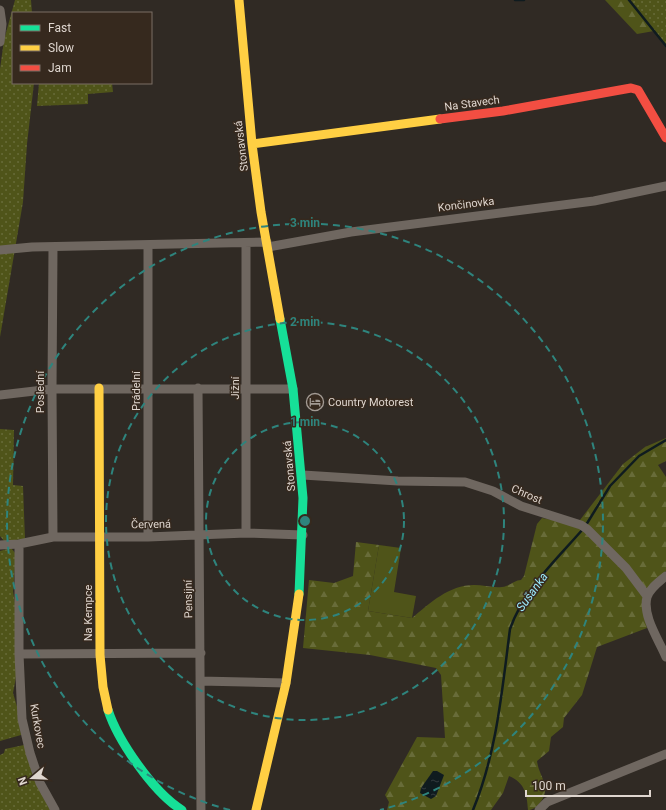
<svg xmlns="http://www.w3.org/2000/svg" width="666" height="810" viewBox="0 0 666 810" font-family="Roboto,sans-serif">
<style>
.grass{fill:url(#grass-dots)}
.forest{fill:url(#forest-firs)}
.garden{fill:#4f5419}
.water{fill:url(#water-ripples)}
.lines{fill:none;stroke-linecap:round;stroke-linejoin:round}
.stream{stroke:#0f1b1f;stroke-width:2.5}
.street{stroke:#6f6760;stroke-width:9}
.fast{stroke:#16e098;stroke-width:9}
.slow{stroke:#ffcf43;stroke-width:9}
.jam{stroke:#f24e42;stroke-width:9}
.ring{fill:none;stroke:#2e847d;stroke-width:2;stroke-dasharray:7 5}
.labels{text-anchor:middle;stroke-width:3;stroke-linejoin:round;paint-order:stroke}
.street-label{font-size:11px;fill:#dfd6cf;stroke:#36291e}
.poi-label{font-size:11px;fill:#dfd6cf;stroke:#36291e;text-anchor:start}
.water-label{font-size:12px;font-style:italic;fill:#9be9fc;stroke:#36291e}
.centre{fill:#2e847d;stroke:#36291e;stroke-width:2}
.ring-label{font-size:12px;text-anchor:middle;font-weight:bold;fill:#2e847d;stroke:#36291e;stroke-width:3;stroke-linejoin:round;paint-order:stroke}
</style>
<defs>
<pattern id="grass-dots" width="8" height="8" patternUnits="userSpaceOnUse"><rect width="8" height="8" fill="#4f5419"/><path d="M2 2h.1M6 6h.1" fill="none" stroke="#686c39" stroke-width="1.8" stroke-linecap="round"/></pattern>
<pattern id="forest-firs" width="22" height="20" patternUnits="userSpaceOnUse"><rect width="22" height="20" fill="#4f5419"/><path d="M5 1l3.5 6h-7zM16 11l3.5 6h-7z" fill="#686c39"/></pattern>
<pattern id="water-ripples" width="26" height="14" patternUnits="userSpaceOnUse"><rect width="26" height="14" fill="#0f1b1f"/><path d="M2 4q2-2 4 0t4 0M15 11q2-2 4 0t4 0" fill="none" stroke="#323b3e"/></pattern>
</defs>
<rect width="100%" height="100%" fill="#302a24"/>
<path class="grass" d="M15,0H31L32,13H13V83H34L27,144L23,202L0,337V69L4,40Z
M631,0H666V46L632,3Z
M39,83H112L113,92L88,94V104L37,106Z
M0,429L14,430L13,485L23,486L25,539L4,541L0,536Z
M11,548L16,554L13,591L16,609V677L13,693L19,713L21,735L0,741V551Z
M24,745L37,784L50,810H0V755L4,753L5,749Z"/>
<path class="forest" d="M605,0H631L654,31L637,34Z
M666,438V461L658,465L666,477V571L653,582L643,609L647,628L597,647L582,695L564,718L563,727L551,737L549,751L537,761C538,770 543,777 545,786C547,795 538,810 528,810C527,794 525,783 509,776L503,793L491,810H387L389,802L385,795L417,737L445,738L441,675L436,668L370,655L303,648L309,580L334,583L353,576L356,542L379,545L368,611L412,618C430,603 449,585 474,585C483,585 492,588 502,587C509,587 514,580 521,580L524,576L537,524L542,518L552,520H580L623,464L645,447Z"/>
<path class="garden" d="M379,545L401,548L394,592L416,596L412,618L368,611Z"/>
<path class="water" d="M433,771H437L444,775L436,796L431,799L420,793L421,788Z"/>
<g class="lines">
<path class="stream" d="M515,0H524
M629,0L666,46
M586,525L610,486L639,456L666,440
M473,810C497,752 502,690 510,629C524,589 556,560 583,529"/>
<path class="street" d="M0,10L2,24L0,42
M246,243V533
M53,247L52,389L53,537
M268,247L351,232L594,201L666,186
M0,250L32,247L267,242
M198,388L201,810
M0,395L52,389H293
M303,475L398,481L465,482L493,491L521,506L581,525L587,529L626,568L647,596
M148,537V246
M19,544V654L22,719L30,753L40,783L55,810
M0,545L19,544L53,537H148L246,533L303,535
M666,576C659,582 650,588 647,597C642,616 659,640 666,657
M19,654L201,653
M200,681L286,683
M539,810L547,802L666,754"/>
<path class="fast" d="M280,319L293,389L303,498L299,594
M108,710C118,741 154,793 182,810"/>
<path class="slow" d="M239,0L252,144L261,212L280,319
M252,144L440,119
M99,388L100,655L103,687L108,710
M256,810L286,683L299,594"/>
<path class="jam" d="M440,119L503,111L631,88L638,90L666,138"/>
</g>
<g class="ring">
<circle cx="305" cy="521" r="99"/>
<circle cx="305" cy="521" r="199"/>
<path d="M230 810A298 298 0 1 1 380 810"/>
</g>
<defs>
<g id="hotel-ring" transform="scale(0.9)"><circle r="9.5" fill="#36291e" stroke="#a29a93" stroke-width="1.5"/><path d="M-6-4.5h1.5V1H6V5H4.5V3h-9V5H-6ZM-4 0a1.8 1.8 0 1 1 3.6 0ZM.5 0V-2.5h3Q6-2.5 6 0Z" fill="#a29a93"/></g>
</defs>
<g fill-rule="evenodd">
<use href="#hotel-ring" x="315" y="402"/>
</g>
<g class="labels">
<g class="street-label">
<text transform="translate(472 103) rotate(-8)" y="4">Na Stavech</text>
<text transform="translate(241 146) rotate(-97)" y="4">Stonavská</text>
<text transform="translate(466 204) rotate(-7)" y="4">Končinovka</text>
<text transform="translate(235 388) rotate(-90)" y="4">Jižní</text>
<text transform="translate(136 391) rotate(-90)" y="4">Prádelní</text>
<text transform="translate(40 392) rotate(-90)" y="4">Poslední</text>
<text transform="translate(289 466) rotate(-95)" y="4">Stonavská</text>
<text transform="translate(527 494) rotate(23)" y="4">Chrost</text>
<text transform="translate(151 524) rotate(-1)" y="4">Červená</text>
<text transform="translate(188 599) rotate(-91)" y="4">Pensijní</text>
<text transform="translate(88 613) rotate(-90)" y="4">Na Kempce</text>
<text transform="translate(38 726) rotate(80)" y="4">Kurkovec</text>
</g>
<g class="poi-label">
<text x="328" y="406">Country Motorest</text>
</g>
<g class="water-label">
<text transform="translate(532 592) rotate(-54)" y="4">Sušanka</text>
</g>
</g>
<circle cx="305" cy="521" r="6" class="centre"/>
<g class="ring-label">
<text x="305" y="227">3 min</text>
<text x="305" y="326">2 min</text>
<text x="305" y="426">1 min</text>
</g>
<rect x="12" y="12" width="140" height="72" fill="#36291e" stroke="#7a6e65"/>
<rect x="20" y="25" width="20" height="6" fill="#16e098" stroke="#7a6e65"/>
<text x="48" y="32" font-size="12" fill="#dfd6cf">Fast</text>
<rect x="20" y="45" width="20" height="6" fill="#ffcf43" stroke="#7a6e65"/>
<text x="48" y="52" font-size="12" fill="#dfd6cf">Slow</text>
<rect x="20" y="65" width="20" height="6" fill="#f24e42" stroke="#7a6e65"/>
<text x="48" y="72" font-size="12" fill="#dfd6cf">Jam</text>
<g transform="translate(32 778) rotate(251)" stroke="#36291e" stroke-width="3" paint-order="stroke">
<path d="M0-3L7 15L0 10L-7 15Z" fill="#dfd6cf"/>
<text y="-6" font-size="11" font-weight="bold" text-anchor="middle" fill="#dfd6cf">N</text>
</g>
<path d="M526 790v6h124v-6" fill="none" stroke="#dfd6cf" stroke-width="2"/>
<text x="532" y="790" font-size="12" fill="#dfd6cf" stroke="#36291e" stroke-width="3" paint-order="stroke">100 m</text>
</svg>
